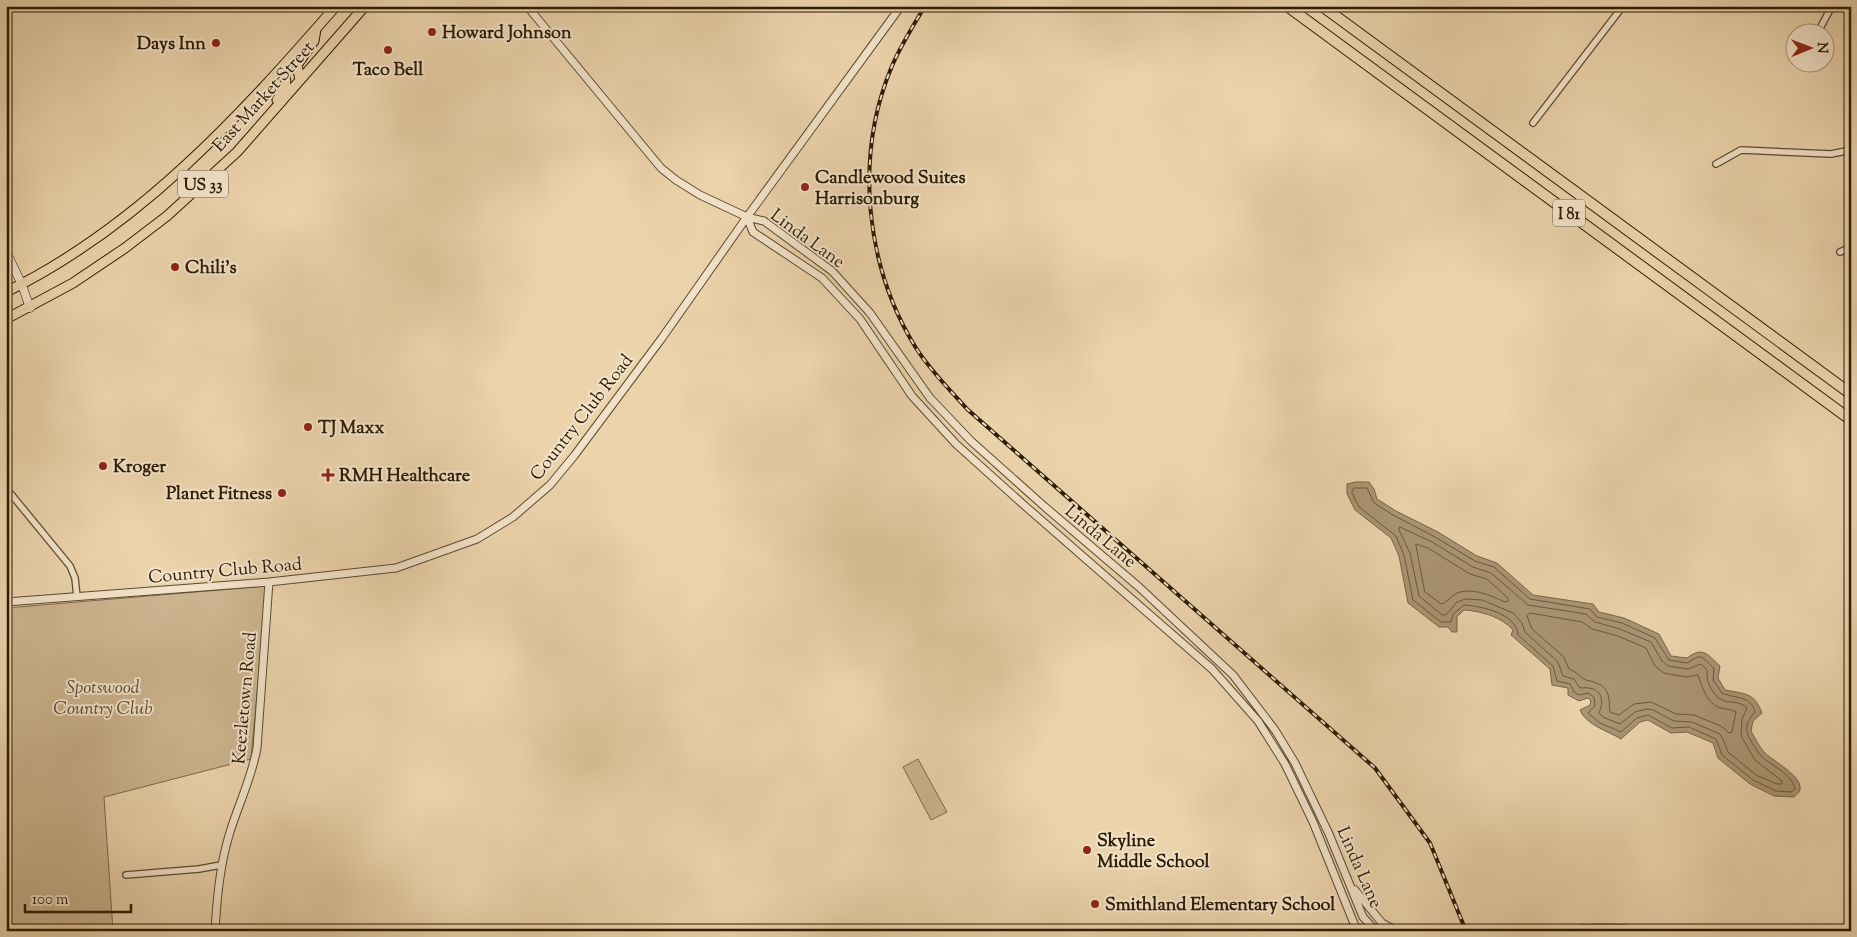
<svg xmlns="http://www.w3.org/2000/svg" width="1857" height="937" viewBox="0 0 1857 937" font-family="'Sorts Mill Goudy',serif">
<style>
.green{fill:#cbb48f;stroke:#7c6849}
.water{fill:#aa9473;stroke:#786446}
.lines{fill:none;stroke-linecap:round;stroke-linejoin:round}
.shore{stroke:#6c583b;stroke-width:1}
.minor-casing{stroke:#5c492d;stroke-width:8}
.tertiary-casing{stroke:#5c492d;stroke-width:9}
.secondary-casing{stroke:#2d1b03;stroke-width:9}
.trunk-casing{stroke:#2d1b03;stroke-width:11}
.motorway-casing{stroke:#2d1b03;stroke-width:12}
.minor{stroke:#f2e2c9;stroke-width:5.5}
.tertiary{stroke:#f2e2c9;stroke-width:7}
.secondary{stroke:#f2e2c9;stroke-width:8}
.trunk{stroke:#ebd3ac;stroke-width:9}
.motorway{stroke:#ebd3ac;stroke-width:10}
.rail-casing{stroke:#2d1b03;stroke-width:4}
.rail{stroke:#f2e2c9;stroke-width:2;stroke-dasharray:5.5;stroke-linecap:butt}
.poi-dot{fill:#8f2418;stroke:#f2e2c9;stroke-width:2}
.labels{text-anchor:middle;stroke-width:4;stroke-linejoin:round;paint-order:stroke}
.shield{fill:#f2e2c9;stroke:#68573e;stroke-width:1}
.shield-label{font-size:16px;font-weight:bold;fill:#2d1b03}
.poi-label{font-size:18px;font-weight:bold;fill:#2d1b03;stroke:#f2e2c9;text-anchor:start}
.street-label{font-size:18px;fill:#2d1b03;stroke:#f2e2c9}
.park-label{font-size:18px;font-style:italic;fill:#5c492d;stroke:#f2e2c9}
</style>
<rect width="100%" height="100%" fill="#ebd3ac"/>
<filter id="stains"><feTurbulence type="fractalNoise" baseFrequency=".004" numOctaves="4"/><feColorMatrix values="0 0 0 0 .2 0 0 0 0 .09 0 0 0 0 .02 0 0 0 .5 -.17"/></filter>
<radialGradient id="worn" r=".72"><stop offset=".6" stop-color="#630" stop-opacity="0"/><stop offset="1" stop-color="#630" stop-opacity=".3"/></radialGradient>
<path class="green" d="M267,586L251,759L104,797L113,931H6V608Z
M918,759L947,812L931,820L903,767Z"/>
<path class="water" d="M1356,482H1369L1374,489L1377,499L1396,511L1438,532L1477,556L1497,563L1533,595L1593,604L1599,612L1624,618L1659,634L1671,656L1687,658C1703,646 1707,654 1720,666L1718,678L1725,690C1745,694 1754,692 1762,713L1753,721L1751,731C1755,738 1759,746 1764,752C1771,760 1807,778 1799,792C1798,794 1795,795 1794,797L1774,796L1750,784L1718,758L1713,743L1687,732L1671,733L1648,720L1640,722L1621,739C1608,731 1586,725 1580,710L1590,705L1591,701L1588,698L1579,701L1568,695V688L1552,685L1550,669L1511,635L1513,630C1502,617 1481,611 1464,610L1457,617V632H1452L1448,627H1439L1408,603L1399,556L1391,538L1355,510L1347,494V484Z"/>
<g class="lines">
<path class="shore" d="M1354,488H1367L1374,503L1393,515L1435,537L1475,561L1494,567L1530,599L1590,609L1597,617L1622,623L1655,638L1669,660L1687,663L1697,657H1702L1714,668L1713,680L1722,693C1735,699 1751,695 1755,712C1745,724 1744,729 1752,743C1755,747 1758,753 1761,756C1772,766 1792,774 1795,789L1791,792L1776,791L1753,780L1722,755L1716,739L1689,727L1672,728L1648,715L1637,718L1621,732L1600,723L1588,713L1595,706L1594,697L1588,693L1579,695L1574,692L1570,684L1557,681L1553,666L1518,635C1517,614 1482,606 1464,605L1453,614L1451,622H1441L1413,600L1404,555L1396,536L1359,507L1352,493Z
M1400,527L1432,542L1473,567L1491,573L1528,605L1586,614L1595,622L1620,629L1651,642L1662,661L1668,666L1688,669L1701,664L1707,670C1707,678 1707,682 1712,690C1724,709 1736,697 1747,708L1742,719L1741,736L1755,760L1782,781V784H1777L1756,775L1728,752L1723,739L1720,734L1692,722L1674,721L1653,710L1647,709L1635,712L1620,724L1603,717L1599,713C1606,696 1599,686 1580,688L1574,679L1563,676L1558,662L1525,632L1522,623L1513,613L1482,600L1465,599L1457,602L1446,615H1442L1419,596L1410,553L1399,530Z
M1416,544L1428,548L1470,574L1487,579L1508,598V601L1505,602C1491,596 1473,587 1457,593C1451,596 1447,603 1441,604L1425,592Z
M1530,613L1582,622L1592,629L1618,636L1646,648L1655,666L1664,673L1686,677L1698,675C1702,686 1706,703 1720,708C1725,709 1731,709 1736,712L1732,732L1729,733L1721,726L1694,715L1676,714L1651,702L1634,704L1619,715L1610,712C1609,708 1610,704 1609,700C1608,685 1597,683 1586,680C1581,678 1576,671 1569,669L1564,657L1532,629L1527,616Z"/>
<g class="minor-casing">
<path id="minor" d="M1818,32L1832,6
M1533,123L1623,6
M1716,164L1741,150L1831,154L1851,150
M1840,252L1851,247
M6,488L70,566L75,578L77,597
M126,875L199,869L221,865"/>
</g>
<g class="tertiary-casing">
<path id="tertiary" d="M527,6L661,168L676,180L700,195L747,217L764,221L832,271L870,313L930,398L971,441L1045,507L1139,587L1233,675L1275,730L1295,763L1329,834L1363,917L1374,929
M747,217L753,232L822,278L860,319L912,396L956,444L1025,506L1212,669L1258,721L1285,764L1313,822L1357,931
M6,602L269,582L396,568L477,539L513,517L550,485L574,456L662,338L747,217L901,6
M1355,890L1382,923L1397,931
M215,931C217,897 220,864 230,832C239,803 252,777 257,748L269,582
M1364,931L1374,929L1381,931
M1562,931C1590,927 1617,927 1645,931"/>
</g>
<g class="secondary-casing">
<path id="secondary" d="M6,251L22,285L30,308"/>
</g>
<g class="trunk-casing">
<path id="trunk" d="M300,80L297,65L314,41L316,29
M277,100C286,86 289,84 282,67
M6,292C139,227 240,116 336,6
M6,319L73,283L125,248L167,216L237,152L365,6"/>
</g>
<g class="motorway-casing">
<path id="motorway" d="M1287,6L1851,420
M1322,6L1851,394"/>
</g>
<use href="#minor" class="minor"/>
<use href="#tertiary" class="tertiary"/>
<use href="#secondary" class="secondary"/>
<use href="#trunk" class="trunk"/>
<use href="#motorway" class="motorway"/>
<g class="rail-casing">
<path id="rail" d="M925,6C913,26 901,45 892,66C854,156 865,266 916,348C930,370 949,389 967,409L1375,768L1430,843L1466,931"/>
</g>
<use href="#rail" class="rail"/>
</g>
<g class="poi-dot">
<circle cx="432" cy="32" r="5"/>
<circle cx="216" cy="43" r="5"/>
<circle cx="388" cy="50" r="5"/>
<circle cx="805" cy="187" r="5"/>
<circle cx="175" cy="267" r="5"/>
<circle cx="308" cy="427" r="5"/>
<circle cx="103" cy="466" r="5"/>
<path d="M325.5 467.5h5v5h5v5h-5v5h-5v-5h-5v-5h5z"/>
<circle cx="282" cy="493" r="5"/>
<circle cx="1087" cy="850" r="5"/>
<circle cx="1095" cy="904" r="5"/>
</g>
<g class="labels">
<g class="shield">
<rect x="178" y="170.5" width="50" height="27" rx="4"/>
<rect x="1553" y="199.5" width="32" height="27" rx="4"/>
</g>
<g class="shield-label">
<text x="203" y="190">US 33</text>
<text x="1569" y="219">I 81</text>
</g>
<g class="poi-label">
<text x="442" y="38">Howard Johnson</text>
<text x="206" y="49" text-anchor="end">Days Inn</text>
<text x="388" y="75" text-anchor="middle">Taco Bell</text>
<text x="815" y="183">Candlewood Suites<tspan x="815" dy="21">Harrisonburg</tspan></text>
<text x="185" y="273">Chili's</text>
<text x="318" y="433">TJ Maxx</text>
<text x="113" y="472">Kroger</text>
<text x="339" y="481">RMH Healthcare</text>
<text x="272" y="499" text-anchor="end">Planet Fitness</text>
<text x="1097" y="846">Skyline<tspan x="1097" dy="21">Middle School</tspan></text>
<text x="1105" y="910">Smithland Elementary School</text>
</g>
<g class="street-label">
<text transform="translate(263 96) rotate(-48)" y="6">East Market Street</text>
<text transform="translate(808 238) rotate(36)" y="6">Linda Lane</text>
<text transform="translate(581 417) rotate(-52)" y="6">Country Club Road</text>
<text transform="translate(1101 536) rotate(40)" y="6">Linda Lane</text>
<text transform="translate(225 570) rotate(-5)" y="6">Country Club Road</text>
<text transform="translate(244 698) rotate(-85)" y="6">Keezletown Road</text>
<text transform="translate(1360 867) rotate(66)" y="6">Linda Lane</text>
</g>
<g class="park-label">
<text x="103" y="693">Spotswood<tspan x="103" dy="21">Country Club</tspan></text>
</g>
</g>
<rect width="1857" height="937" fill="none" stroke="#ebd3ac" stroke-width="25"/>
<rect x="8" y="8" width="1842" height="922" fill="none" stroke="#2d1b03" stroke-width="2.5"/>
<rect x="12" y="12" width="1832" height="912" fill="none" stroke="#2d1b03"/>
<g transform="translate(1810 48) rotate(89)"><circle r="24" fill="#f2e2c9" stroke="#a3927a"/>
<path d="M0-4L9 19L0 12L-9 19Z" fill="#8f2418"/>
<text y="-8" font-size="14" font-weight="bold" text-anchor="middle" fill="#2d1b03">N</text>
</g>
<path d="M25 904v8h106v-8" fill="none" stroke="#2d1b03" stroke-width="2.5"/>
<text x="32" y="904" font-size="15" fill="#2d1b03" stroke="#f2e2c9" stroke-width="4" paint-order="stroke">100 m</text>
<rect width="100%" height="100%" filter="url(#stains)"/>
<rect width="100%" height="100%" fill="url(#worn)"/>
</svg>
